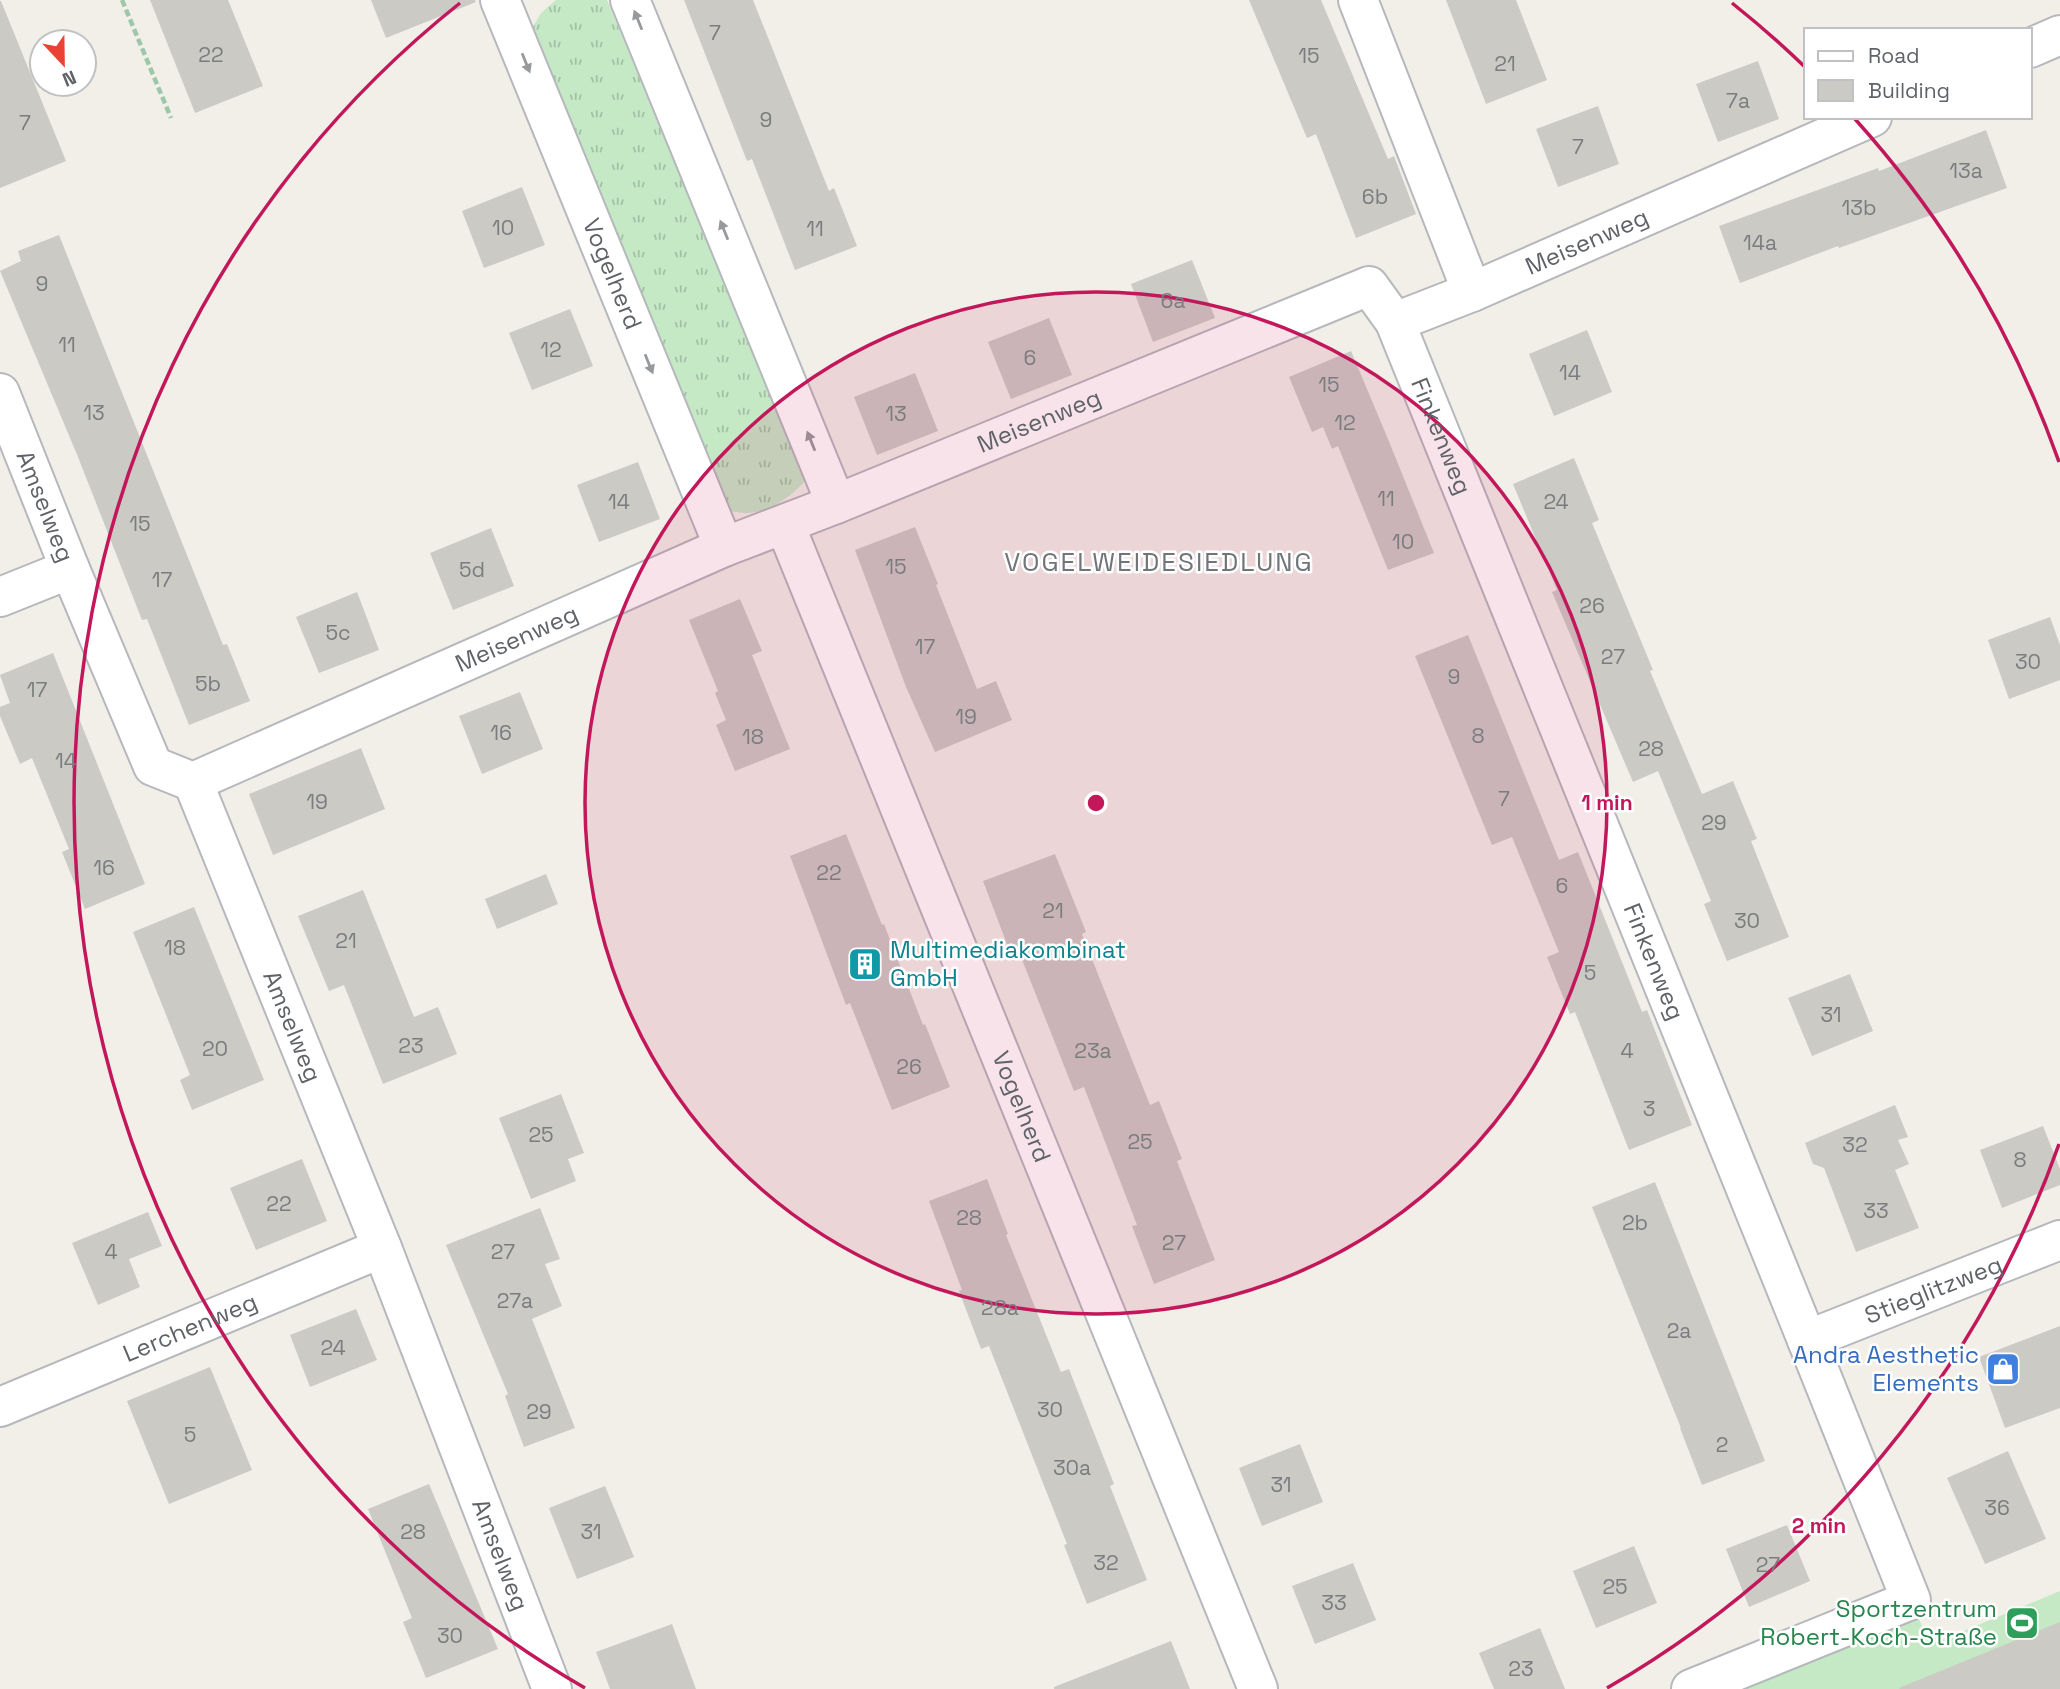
<svg xmlns="http://www.w3.org/2000/svg" width="2060" height="1689" viewBox="0 0 2060 1689" font-family="'Space Grotesk',sans-serif">
<style>
.grass{fill:url(#grass-tufts)}
.pitch{fill:#c5e8c5}
.building{fill:#cccac5}
.lines{fill:none;stroke-linecap:round;stroke-linejoin:round}
.street-casing{stroke:#b5b8bc;stroke-width:42}
.path{stroke:#9cc7a9;stroke-width:4.5;stroke-dasharray:7 3.5;stroke-linecap:butt}
.street{stroke:#fff;stroke-width:38}
.oneway{fill:#979a9d}
.ring{fill:none;stroke:#c2185b;stroke-width:3.5}
.labels{text-anchor:middle;stroke-width:5;stroke-linejoin:round;paint-order:stroke}
.number-label{font-size:21px;fill:#7a7d7f}
.street-label{font-size:24px;fill:#5f6368;stroke:#fff}
.culture-label{font-size:24px;fill:#0d838f;stroke:#fff;text-anchor:start}
.shop-label{font-size:24px;fill:#366cbe;stroke:#fff;text-anchor:end}
.leisure-label{font-size:24px;fill:#27864d;stroke:#fff;text-anchor:end}
.neighbourhood-label{font-size:26px;letter-spacing:2px;fill:#70757a;stroke:#fff}
.centre{fill:#c2185b;stroke:#fff;stroke-width:3.5}
.ring-label{font-size:21px;text-anchor:middle;font-weight:bold;fill:#c2185b;stroke:#fff;stroke-width:5;stroke-linejoin:round;paint-order:stroke}
</style>
<defs>
<pattern id="grass-tufts" width="24" height="20" patternUnits="userSpaceOnUse" patternTransform="scale(1.75)"><rect width="24" height="20" fill="#c5e8c5"/><path d="M3 7l-1-3M5 7V3M7 7l1-3M15 17l-1-3M17 17v-4M19 17l1-3" fill="none" stroke="#a3c0a4"/></pattern>
</defs>
<rect width="100%" height="100%" fill="#f1efe8"/>
<path class="grass" d="M556,0H607L806,480C792,496 769,513 747,513C738,513 728,510 719,509L530,32L541,13Z"/>
<path class="pitch" d="M2060,1591V1689H1691L1911,1600L1930,1645Z"/>
<path class="building" d="M150,0H228L263,86L195,113Z
M371,0H475L476,2L386,38Z
M684,0H753L829,191L834,188L857,246L795,270L752,159L747,161Z
M1249,0H1321L1388,159L1394,156L1416,214L1356,238L1316,134L1307,138Z
M1446,0H1516L1547,80L1486,104Z
M0,1H1L66,161L0,188Z
M1758,61L1779,119L1718,142L1696,84Z
M1598,106L1619,164L1558,187L1536,129Z
M1986,130L2007,188L1839,248L1838,246L1740,283L1719,226L1878,168L1879,171Z
M522,187L545,245L484,268L462,211Z
M59,235L223,645L227,644L250,701L189,725L147,619L142,620L78,457L0,271L21,261L18,251Z
M1192,260L1215,318L1153,342L1131,284Z
M570,309L593,366L532,390L509,333Z
M1049,318L1072,375L1011,399L988,342Z
M1587,330L1612,392L1554,416L1529,354Z
M1351,351L1388,439L1434,553L1388,570L1338,446L1332,449L1323,427L1312,432L1289,377Z
M915,373L938,431L877,455L854,397Z
M1574,458L1599,520L1592,523L1653,670L1650,671L1702,794L1733,781L1757,839L1751,841L1789,937L1727,961L1704,904L1711,901L1658,771L1633,782L1552,592L1557,590L1513,484Z
M638,462L660,519L599,542L577,485Z
M915,527L938,584L936,585L977,689L996,681L1012,720L935,752L906,687L855,550Z
M491,528L514,586L453,610L430,553Z
M357,592L379,650L319,673L296,617Z
M740,599L762,651L752,655L790,749L735,771L716,725L726,720L715,693L718,691L689,620Z
M2050,617L2060,645V680L2009,699L1988,640Z
M1468,635L1559,860L1578,852L1642,1012L1647,1010L1692,1125L1629,1150L1575,1012L1570,1014L1547,957L1559,952L1512,837L1492,845L1415,656Z
M53,653L145,884L85,909L62,852L69,849L32,758L20,764L0,716V707L10,703L0,675Z
M520,692L543,749L482,774L459,716Z
M361,748L385,809L273,855L249,794Z
M846,834L882,925L884,924L923,1025L925,1024L950,1087L892,1110L850,1003L846,1005L790,856Z
M1055,854L1086,932L1082,934L1150,1105L1159,1101L1182,1159L1177,1161L1215,1260L1154,1284L1132,1226L1137,1225L1084,1087L1074,1091L1021,957L1013,960L983,881Z
M546,874L558,904L497,929L485,899Z
M363,890L414,1017L438,1007L457,1054L383,1084L344,985L329,991L298,916Z
M194,907L264,1080L192,1110L180,1080L190,1075L133,932Z
M1850,974L1873,1031L1812,1056L1788,998Z
M561,1094L584,1153L568,1159L576,1181L531,1199L499,1118Z
M1895,1105L1908,1137L1898,1140L1909,1164L1895,1170L1919,1228L1856,1252L1824,1168L1813,1164L1805,1143Z
M2043,1126L2060,1169V1185L2002,1208L1980,1150Z
M302,1159L327,1221L256,1250L230,1188Z
M987,1179L1008,1234L1006,1235L1061,1372L1069,1369L1114,1484L1110,1486L1147,1580L1087,1604L1064,1545L1067,1544L989,1346L981,1349L959,1291L962,1290L929,1201Z
M1655,1182L1765,1461L1702,1485L1680,1428H1681L1592,1207Z
M540,1208L560,1259L545,1264L562,1306L532,1319L575,1428L524,1447L505,1396L508,1394L446,1245Z
M148,1212L162,1246L129,1259L140,1287L98,1305L72,1243Z
M356,1309L377,1360L310,1387L290,1335Z
M2060,1326V1408L2005,1428L1979,1357Z
M210,1367L252,1470L169,1504L127,1401Z
M1300,1444L1323,1502L1262,1526L1239,1468Z
M2008,1451L2046,1539L1985,1564L1947,1478Z
M429,1484L498,1649L426,1678L403,1622L412,1618L368,1509Z
M605,1486L634,1557L577,1579L549,1508Z
M1787,1525L1810,1581L1749,1607L1726,1549Z
M1634,1546L1657,1603L1596,1628L1573,1571Z
M1353,1563L1376,1620L1315,1644L1292,1586Z
M2060,1622V1689H1900L1899,1688Z
M672,1624L696,1689H610L596,1652Z
M1540,1628L1565,1689H1494L1479,1653Z
M1171,1641L1190,1689H1054V1687Z"/>
<g class="lines">
<g class="street-casing">
<g id="street">
<path id="s1" d="M500,0L724,547"/>
<path d="M630,0L836,504"/>
<path d="M1358,0L1472,292"/>
<path d="M2030,48L2060,35"/>
<path id="s2" d="M1395,322L1472,292L1872,117"/>
<path id="s3" d="M0,393L70,569L153,766L193,782L382,1248L552,1689"/>
<path id="s4" d="M785,525L1258,1689"/>
<path d="M0,597L70,569"/>
<path id="s5" d="M193,782L724,547L836,504L1369,286L1395,322L1807,1340L1911,1600L1691,1689"/>
<path id="s6" d="M1807,1340L2060,1240"/>
<path id="s7" d="M0,1407L382,1248"/>
</g>
</g>
<path class="path" d="M122,0L171,118"/>
<use href="#street" class="street"/>
</g>
<defs><path id="oneway-solid" d="M-6-.8H1V-3.2L6.5 0L1 3.2V.8H-6Z" transform="scale(1.75)"/></defs>
<g class="oneway">
<use href="#oneway-solid" transform="translate(638 20) rotate(-112)"/>
<use href="#oneway-solid" transform="translate(526 63) rotate(68)"/>
<use href="#oneway-solid" transform="translate(724 230) rotate(-112)"/>
<use href="#oneway-solid" transform="translate(649 364) rotate(68)"/>
<use href="#oneway-solid" transform="translate(811 441) rotate(-112)"/>
</g>
<circle cx="1096" cy="803" r="511" fill="#c2185b" fill-opacity=".12"/>
<g class="ring">
<circle cx="1096" cy="803" r="511"/>
<path d="M2059 1144A1022 1022 0 0 1 1607 1688M585 1688A1022 1022 0 0 1 460 3M1732 3A1022 1022 0 0 1 1806 68M1855 119A1022 1022 0 0 1 2059 462"/>
</g>
<defs>
<g id="building-square" transform="scale(1.75)"><rect x="-9" y="-9" width="18" height="18" rx="4" fill="#0f9aa8" stroke="#fff"/><path d="M-4-6H4V6H1V3H-1V6H-4ZM-2.5-4.3h1.7v1.8h-1.7ZM.8-4.3h1.7v1.8H.8ZM-2.5-1h1.7V.8h-1.7ZM.8-1h1.7V.8H.8Z" fill="#fff"/></g>
<g id="shop-square" transform="scale(1.75)"><rect x="-9" y="-9" width="18" height="18" rx="4" fill="#3f7fe0" stroke="#fff"/><path d="M-5-2.5h2.3a2.7 3.5 0 0 1 5.4 0H5L5.5 6h-11ZM-1.5-2.5h3a1.5 2.3 0 0 0-3 0Z" fill="#fff"/></g>
<g id="stadium-square" transform="scale(1.75)"><rect x="-9" y="-9" width="18" height="18" rx="4" fill="#2e9e5b" stroke="#fff"/><path d="M0-5a6.5 5 0 1 0 0 10a6.5 5 0 1 0 0-10ZM-3.5-1.8h7v3.6h-7Z" fill="#fff"/></g>
</defs>
<g fill-rule="evenodd">
<use href="#building-square" x="865" y="964"/>
<use href="#shop-square" x="2003" y="1369"/>
<use href="#stadium-square" x="2022" y="1623"/>
</g>
<g class="labels">
<g class="number-label">
<text x="715" y="40">7</text>
<text x="211" y="62">22</text>
<text x="1309" y="63">15</text>
<text x="1505" y="71">21</text>
<text x="1738" y="108">7a</text>
<text x="766" y="127">9</text>
<text x="25" y="130">7</text>
<text x="1578" y="154">7</text>
<text x="1966" y="178">13a</text>
<text x="1375" y="204">6b</text>
<text x="1859" y="215">13b</text>
<text x="503" y="235">10</text>
<text x="815" y="236">11</text>
<text x="1760" y="250">14a</text>
<text x="42" y="291">9</text>
<text x="1173" y="308">6a</text>
<text x="67" y="352">11</text>
<text x="551" y="357">12</text>
<text x="1030" y="365">6</text>
<text x="1570" y="380">14</text>
<text x="1329" y="392">15</text>
<text x="94" y="420">13</text>
<text x="896" y="421">13</text>
<text x="1345" y="430">12</text>
<text x="1386" y="506">11</text>
<text x="619" y="509">14</text>
<text x="1556" y="509">24</text>
<text x="140" y="531">15</text>
<text x="1403" y="549">10</text>
<text x="896" y="574">15</text>
<text x="472" y="577">5d</text>
<text x="162" y="587">17</text>
<text x="1592" y="613">26</text>
<text x="338" y="640">5c</text>
<text x="925" y="654">17</text>
<text x="1613" y="664">27</text>
<text x="2028" y="669">30</text>
<text x="1454" y="684">9</text>
<text x="208" y="691">5b</text>
<text x="37" y="697">17</text>
<text x="966" y="724">19</text>
<text x="501" y="740">16</text>
<text x="1478" y="743">8</text>
<text x="753" y="744">18</text>
<text x="1651" y="756">28</text>
<text x="66" y="768">14</text>
<text x="1504" y="806">7</text>
<text x="317" y="809">19</text>
<text x="1714" y="830">29</text>
<text x="104" y="875">16</text>
<text x="829" y="880">22</text>
<text x="1562" y="893">6</text>
<text x="1053" y="918">21</text>
<text x="1747" y="928">30</text>
<text x="346" y="948">21</text>
<text x="175" y="955">18</text>
<text x="1590" y="980">5</text>
<text x="1831" y="1022">31</text>
<text x="411" y="1053">23</text>
<text x="215" y="1056">20</text>
<text x="1093" y="1058">23a</text>
<text x="1627" y="1058">4</text>
<text x="909" y="1074">26</text>
<text x="1649" y="1116">3</text>
<text x="541" y="1142">25</text>
<text x="1140" y="1149">25</text>
<text x="1855" y="1152">32</text>
<text x="2020" y="1167">8</text>
<text x="279" y="1211">22</text>
<text x="1876" y="1218">33</text>
<text x="969" y="1225">28</text>
<text x="1635" y="1230">2b</text>
<text x="1174" y="1250">27</text>
<text x="111" y="1259">4</text>
<text x="503" y="1259">27</text>
<text x="515" y="1308">27a</text>
<text x="1000" y="1315">28a</text>
<text x="1679" y="1338">2a</text>
<text x="333" y="1355">24</text>
<text x="1050" y="1417">30</text>
<text x="539" y="1419">29</text>
<text x="190" y="1442">5</text>
<text x="1722" y="1452">2</text>
<text x="1072" y="1475">30a</text>
<text x="1281" y="1492">31</text>
<text x="1997" y="1515">36</text>
<text x="413" y="1539">28</text>
<text x="591" y="1539">31</text>
<text x="1106" y="1570">32</text>
<text x="1768" y="1572">27</text>
<text x="1615" y="1594">25</text>
<text x="1334" y="1610">33</text>
<text x="450" y="1643">30</text>
<text x="1521" y="1676">23</text>
</g>
<g class="street-label">
<text dy="8" stroke="none"><textPath href="#s2" startOffset="208">Meisenweg</textPath></text>
<text dy="8" stroke="none"><textPath href="#s1" startOffset="296">Vogelherd</textPath></text>
<text dy="8" stroke="none"><textPath href="#s5" startOffset="920">Meisenweg</textPath></text>
<text dy="8" stroke="none"><textPath href="#s5" startOffset="1444">Finkenweg</textPath></text>
<text dy="8" stroke="none"><textPath href="#s3" startOffset="122">Amselweg</textPath></text>
<text dy="8" stroke="none"><textPath href="#s5" startOffset="354">Meisenweg</textPath></text>
<text dy="8" stroke="none"><textPath href="#s5" startOffset="2011">Finkenweg</textPath></text>
<text dy="8" stroke="none"><textPath href="#s3" startOffset="710">Amselweg</textPath></text>
<text dy="8" stroke="none"><textPath href="#s4" startOffset="628">Vogelherd</textPath></text>
<text dy="8" stroke="none"><textPath href="#s6" startOffset="136">Stieglitzweg</textPath></text>
<text dy="8" stroke="none"><textPath href="#s7" startOffset="206">Lerchenweg</textPath></text>
<text dy="8" stroke="none"><textPath href="#s3" startOffset="1278">Amselweg</textPath></text>
</g>
<g class="culture-label">
<text x="890" y="958">Multimediakombinat<tspan x="890" dy="28">GmbH</tspan></text>
</g>
<g class="shop-label">
<text x="1979" y="1363">Andra Aesthetic<tspan x="1979" dy="28">Elements</tspan></text>
</g>
<g class="leisure-label">
<text x="1997" y="1617">Sportzentrum<tspan x="1997" dy="28">Robert-Koch-Straße</tspan></text>
</g>
<g class="neighbourhood-label">
<text x="1159" y="571">VOGELWEIDESIEDLUNG</text>
</g>
</g>
<circle cx="1096" cy="803" r="10" class="centre"/>
<g class="ring-label">
<text x="1607" y="810">1 min</text>
<text x="1819" y="1533">2 min</text>
</g>
<rect x="1804" y="28" width="228" height="91" fill="#ffffff" stroke="#bfc1c3" stroke-width="2"/>
<rect x="1818" y="51" width="35" height="10" fill="#ffffff" stroke="#bfc1c3" stroke-width="2"/>
<text x="1868" y="63" font-size="21" fill="#5f6368">Road</text>
<rect x="1818" y="80" width="35" height="21" fill="#cccac5" stroke="#bfc1c3" stroke-width="2"/>
<text x="1868" y="98" font-size="21" fill="#5f6368">Building</text>
<g transform="translate(63 63) rotate(158)"><circle r="33" fill="#ffffff" stroke="#bfc1c3" stroke-width="2"/>
<path d="M0-5L12 26L0 18L-12 26Z" fill="#ea4335"/>
<text y="-10" font-size="19" font-weight="bold" text-anchor="middle" fill="#5f6368">N</text>
</g>
</svg>
